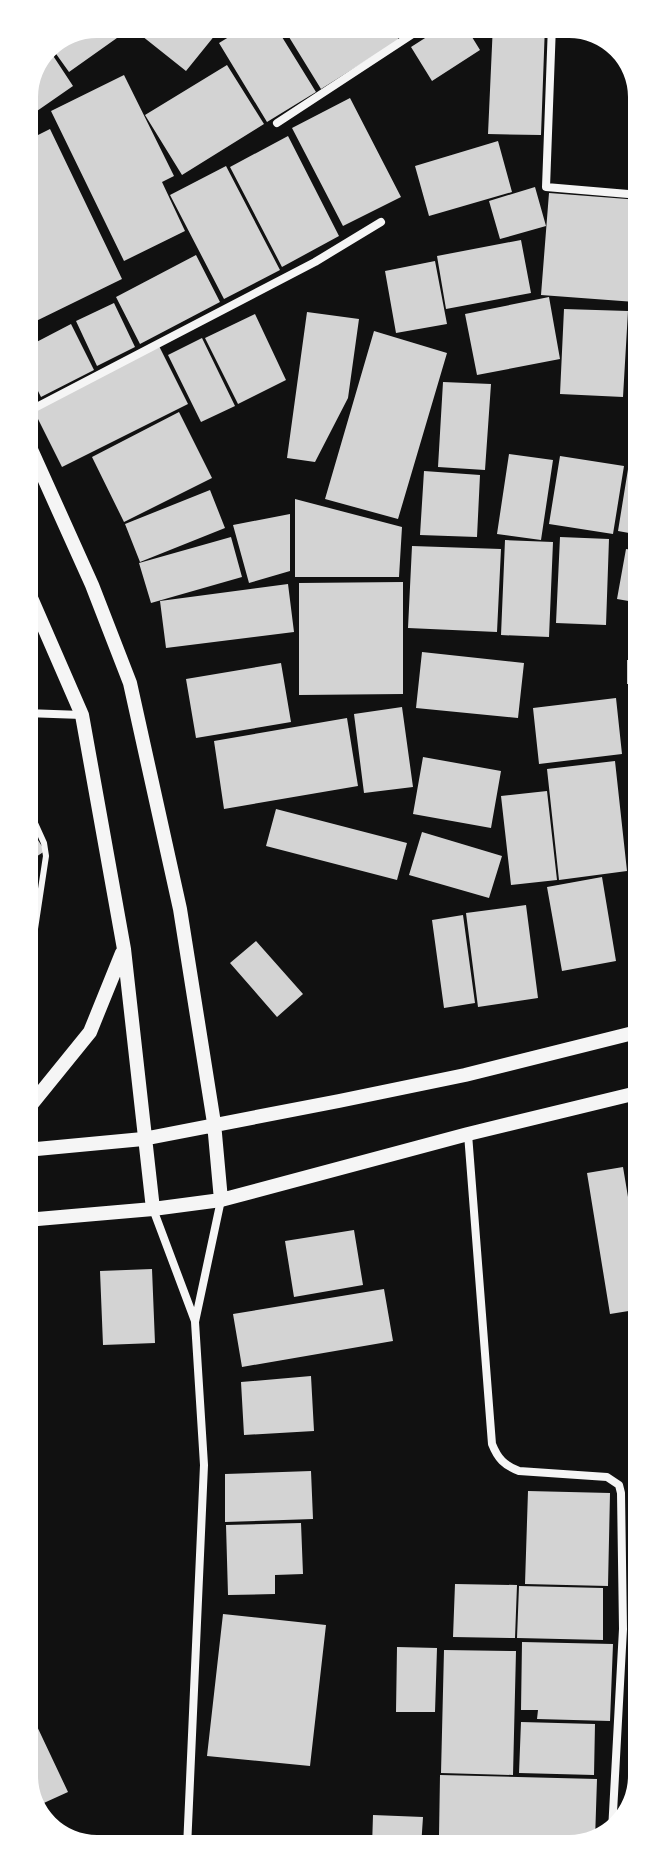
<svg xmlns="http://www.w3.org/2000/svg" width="666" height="1873" viewBox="0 0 666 1873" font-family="'IBM Plex Serif',serif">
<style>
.building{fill:#d3d3d3}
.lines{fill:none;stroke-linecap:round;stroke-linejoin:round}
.service{stroke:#f5f5f5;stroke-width:6}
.minor{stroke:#f5f5f5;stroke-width:8}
.tertiary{stroke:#f5f5f5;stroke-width:14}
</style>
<rect width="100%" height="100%" fill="#111"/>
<path class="building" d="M97,24H118L124,33L69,72L49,44Z
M152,24H224L186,71L142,36Z
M250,24H274L316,92L267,122L219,43Z
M281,24H389L399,40L321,89Z
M447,24H464L480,50L432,81L411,47Z
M493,24L545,25L541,135L488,134Z
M46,45L73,86L24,120V93Z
M227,65L264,124L182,175L145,115Z
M124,75L174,176L162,182L185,231L124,261L51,111Z
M350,98L401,197L343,226L292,128Z
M50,129L122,279L32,323L24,308V142Z
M288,136L339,236L282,267L230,167Z
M498,141L512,192L429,216L415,166Z
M226,166L280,270L224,299L170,195Z
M535,187L546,226L500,239L489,201Z
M549,193L640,200V252L635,302L541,295Z
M521,240L531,293L446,309L437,256Z
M196,255L220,302L140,344L116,297Z
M435,261L447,324L396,333L385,271Z
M549,297L560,359L477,375L465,314Z
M114,303L135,347L97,366L76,321Z
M638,304H640V363L632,362Z
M564,309L628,311L623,397L560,394Z
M307,312L359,319L348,398L315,462L287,458Z
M255,314L286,380L238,404L205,338Z
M71,324L94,370L41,397L25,365V348Z
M374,331L447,353L398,519L325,499Z
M202,338L235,406L201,422L168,355Z
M159,346L188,404L62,467L33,409Z
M638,372H640V456H630Z
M443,382L491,384L485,470L438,467Z
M179,412L212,478L124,522L92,457Z
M509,454L553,460L541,540L497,534Z
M560,456L624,466L613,534L549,524Z
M629,463L640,464V535L618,531Z
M424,471L480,475L477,537L420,535Z
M210,490L225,528L140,562L125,524Z
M295,499L402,527L399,577H295Z
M290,514V571L249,583L233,525Z
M231,537L242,577L151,603L139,563Z
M560,537L609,539L606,625L556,623Z
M505,540L553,542L549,637L501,635Z
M412,546L501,549L497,632L408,628Z
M626,549L640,551V603L617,599Z
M403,582V694L299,695V583Z
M288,584L294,632L166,648L160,601Z
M422,652L524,663L518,718L416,708Z
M627,660H640V684H627Z
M281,663L291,722L196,738L186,679Z
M616,698L622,754L539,764L533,708Z
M402,707L413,787L364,793L354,714Z
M347,718L358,786L224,809L214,741Z
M423,757L501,771L491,828L413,814Z
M615,761L627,871L559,880L547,769Z
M547,791L557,880L511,885L501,796Z
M640,797L641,867H639L628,799Z
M276,809L407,843L397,880L266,846Z
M25,820L45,851L25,864Z
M422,832L502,856L489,898L409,875Z
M602,877L616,961L562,971L547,887Z
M641,883V959H639L628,885Z
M526,905L538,998L478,1007L466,913Z
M463,915L475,1003L444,1008L432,920Z
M256,941L303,994L277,1017L230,963Z
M641,1163V1234H639L628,1166Z
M623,1167L641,1275V1309L610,1314L587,1173Z
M354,1230L363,1285L294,1297L285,1241Z
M152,1269L155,1343L103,1345L100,1271Z
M384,1289L393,1341L242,1367L233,1314Z
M311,1376L314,1431L244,1435L241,1382Z
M636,1465H642V1605H635Z
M311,1471L313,1519L225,1522V1474Z
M528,1491L610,1493L608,1586L525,1584Z
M301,1523L303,1574L275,1575V1594L228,1595L226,1525Z
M455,1584L517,1585L515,1638L453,1637Z
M519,1586L603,1588V1640L517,1638Z
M223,1614L326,1625L310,1766L207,1756Z
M522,1642L613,1644L610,1721L537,1719L538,1710H521Z
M397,1647L437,1648L435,1712H396Z
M631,1647H642V1733L629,1732Z
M444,1650L516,1651L513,1775L441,1773Z
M26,1703L68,1792L35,1807L27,1795Z
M521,1722L595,1724L594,1775L519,1773Z
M634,1738H642V1776L633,1802Z
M440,1775L597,1779L595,1840L439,1836Z
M373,1815L423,1817L421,1847H372Z"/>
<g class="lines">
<path class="service" d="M25,801L44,843L46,856L33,942L25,959"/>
<path class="minor" d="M552,25L546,187L640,195
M277,123L428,24
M25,413L315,262L381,222
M25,713L82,715
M468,1134L492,1444C498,1459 504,1465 519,1471L607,1477L619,1485L621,1493L623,1629L612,1831
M153,1209L195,1321
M187,1848L204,1465L195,1322L221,1200"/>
<path class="tertiary" d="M25,436L92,585L130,683L180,909L214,1123L221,1200
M25,584L82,715L124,949L153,1209
M26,1111L90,1032L122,953
M26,1150L143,1139L339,1101L465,1075L641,1031
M26,1220L153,1209L221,1200L468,1134L641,1092"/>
</g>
<path d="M0 0H666V1873H0ZM97 38H569A59 59 0 0 1 628 97V1776A59 59 0 0 1 569 1835H97A59 59 0 0 1 38 1776V97A59 59 0 0 1 97 38Z" fill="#fff" fill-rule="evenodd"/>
</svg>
